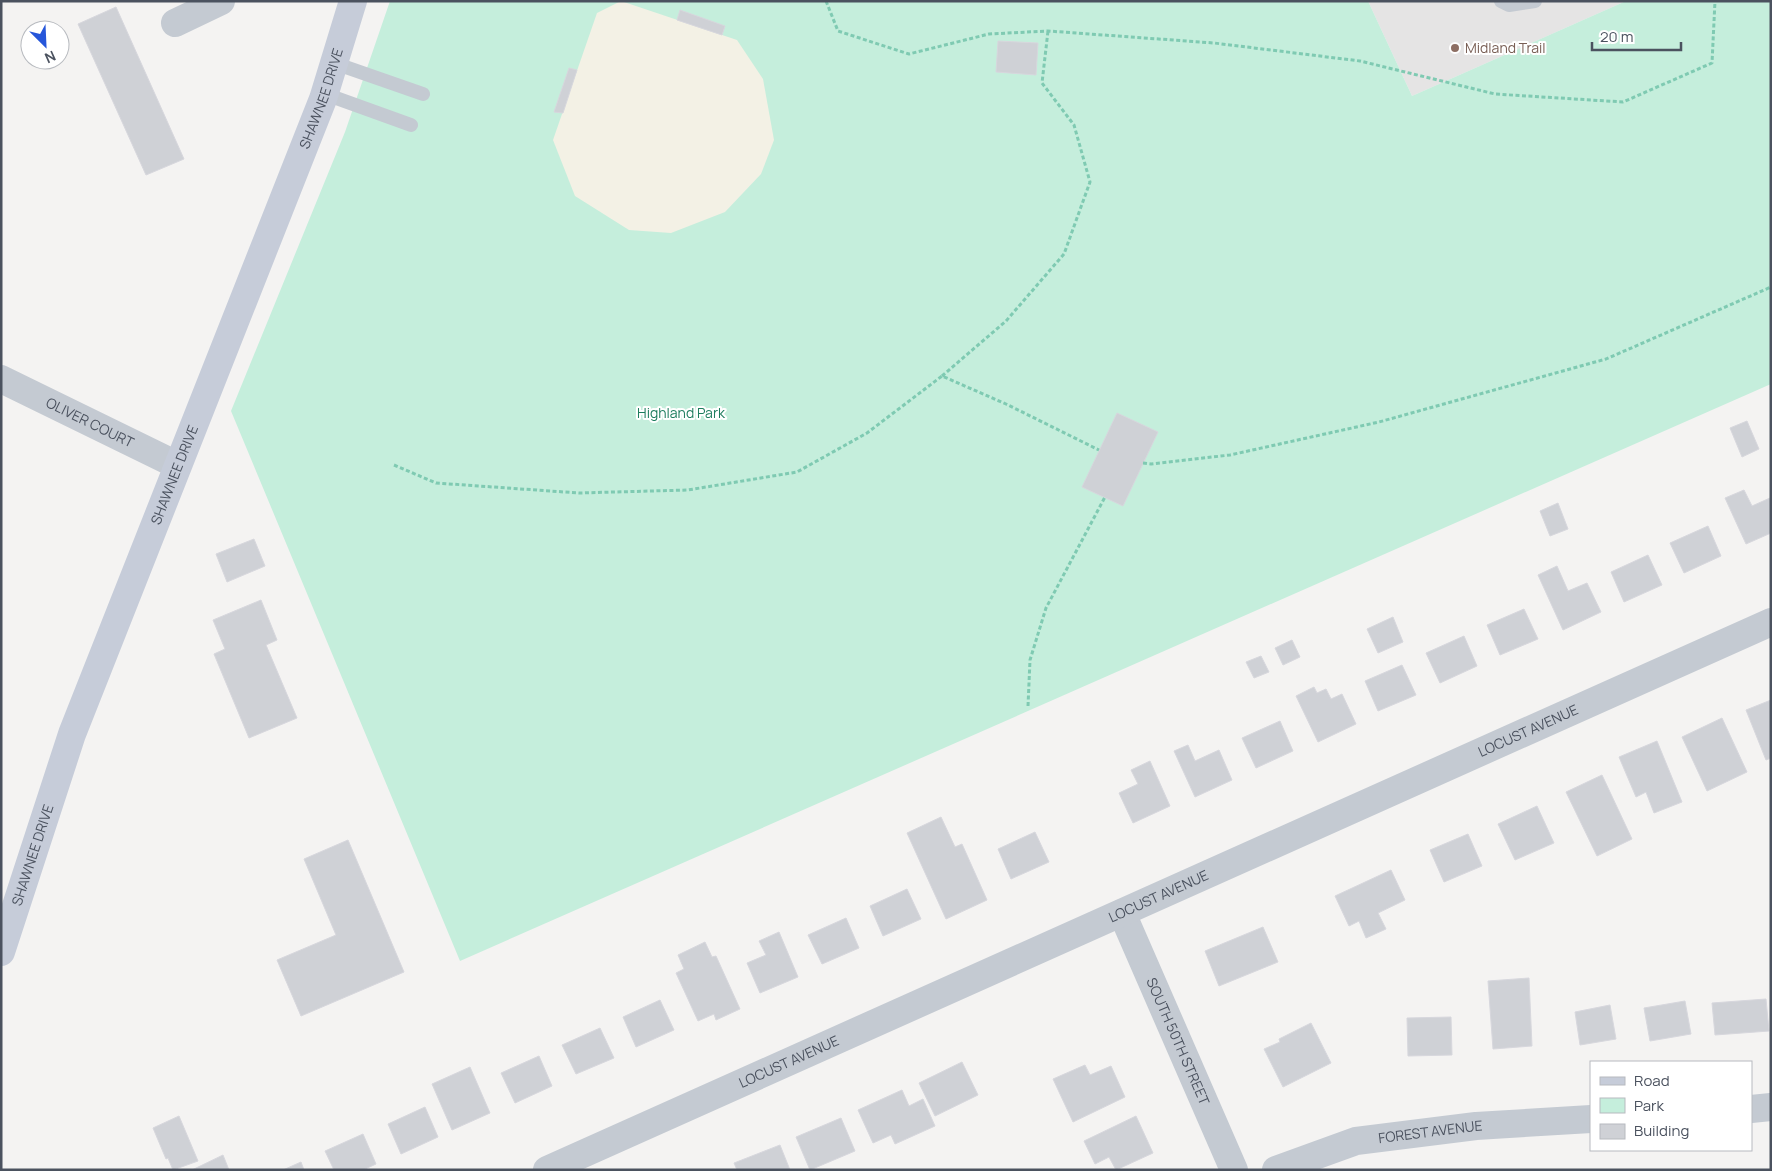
<svg xmlns="http://www.w3.org/2000/svg" width="1772" height="1171" viewBox="0 0 1772 1171" font-family="Manrope,sans-serif">
<style>
.education{fill:#e5e4e4}
.green{fill:#c5eedc}
.sand{fill:#f3f1e5}
.building{fill:#cfd1d6;stroke:#d7d7dd}
.lines{fill:none;stroke-linecap:round;stroke-linejoin:round}
.path{stroke:#7fcab2;stroke-width:3;stroke-dasharray:4 2.5;stroke-linecap:butt}
.lane{stroke:#c4cad2;stroke-width:14}
.street{stroke:#c4cad2;stroke-width:28}
.secondary{stroke:#c6ccd9;stroke-width:28}
.education-dot{fill:#8d6e63;stroke:#fff;stroke-width:2}
.labels{text-anchor:middle;stroke-width:4;stroke-linejoin:round;paint-order:stroke}
.education-label{font-size:14px;fill:#785e54;stroke:#fff;text-anchor:start}
.street-label{font-size:14px;fill:#4b525f;stroke:#fff}
.park-label{font-size:14px;fill:#1e7d5e;stroke:#fff}
</style>
<rect width="100%" height="100%" fill="#f4f3f2"/>
<path class="education" d="M1368,1H1626L1412,96Z"/>
<path class="green" d="M390,1H1368L1412,96L1626,1H1771V384L460,961L231,411L345,132Z"/>
<path class="sand" d="M621,1L737,40L763,79L774,140L761,174L725,212L671,233L629,230L575,196L553,140L597,13Z"/>
<path class="building" d="M116,7L184,159L146,175L78,24Z
M680,10L725,26L722,35L677,20Z
M998,41L1038,43L1036,75L996,72Z
M569,68L577,70L563,113L554,112Z
M1117,413L1158,432L1123,506L1082,487Z
M1747,421L1759,449L1742,457L1730,428Z
M1744,490L1752,506L1770,498L1771,499V533L1746,544L1725,498Z
M1558,503L1568,529L1550,536L1540,511Z
M1708,526L1721,556L1684,573L1670,543Z
M254,539L265,566L227,582L216,554Z
M1648,555L1662,585L1624,602L1611,572Z
M1557,566L1568,591L1587,583L1601,612L1563,630L1538,575Z
M261,600L277,640L266,645L297,718L249,738L214,654L225,649L213,620Z
M1524,609L1538,639L1500,655L1487,625Z
M1393,617L1403,642L1378,653L1367,629Z
M1464,636L1477,666L1440,683L1426,653Z
M1292,640L1300,657L1283,665L1275,648Z
M1261,656L1269,672L1254,678L1246,662Z
M1402,665L1416,695L1378,711L1365,681Z
M1314,687L1317,693L1326,689L1331,699L1342,694L1356,724L1318,742L1296,696Z
M1771,700V758L1766,760L1746,710Z
M1722,718L1747,772L1707,791L1682,737Z
M1280,721L1293,751L1256,768L1242,738Z
M1657,741L1682,802L1654,813L1646,792L1636,797L1619,757Z
M1188,745L1195,761L1219,750L1232,780L1195,797L1174,751Z
M1150,761L1170,806L1133,823L1119,793L1138,784L1131,770Z
M1602,775L1632,839L1597,856L1566,792Z
M1537,806L1554,843L1515,860L1498,824Z
M941,817L955,847L962,844L987,900L946,919L907,833Z
M1035,832L1049,862L1011,879L998,849Z
M1468,834L1482,866L1444,882L1430,850Z
M348,840L404,972L301,1016L277,960L336,935L304,859Z
M1391,870L1405,900L1378,913L1386,929L1366,938L1359,921L1349,926L1335,896Z
M907,889L921,919L883,936L870,906Z
M846,918L859,948L822,964L808,935Z
M1263,927L1278,962L1219,986L1205,951Z
M779,932L798,977L760,993L747,963L766,955L759,941Z
M705,942L712,957L716,956L740,1009L716,1020L714,1014L698,1021L676,973L684,969L678,955Z
M1529,978L1532,1046L1493,1049L1488,981Z
M1766,999L1769,1031L1715,1035L1712,1003Z
M660,1000L674,1030L636,1047L623,1017Z
M1685,1001L1691,1034L1650,1041L1644,1008Z
M1610,1005L1616,1039L1580,1045L1575,1012Z
M1451,1017L1452,1055L1408,1056L1407,1018Z
M1311,1023L1331,1063L1283,1087L1264,1049L1280,1042L1279,1039Z
M600,1028L614,1058L576,1074L562,1045Z
M539,1056L552,1086L515,1103L501,1073Z
M962,1062L978,1095L935,1116L919,1083Z
M1085,1065L1090,1075L1111,1066L1125,1097L1073,1122L1053,1079Z
M470,1067L490,1113L452,1130L432,1084Z
M902,1090L909,1106L923,1099L935,1126L895,1144L891,1135L873,1143L858,1110Z
M425,1107L438,1137L401,1154L388,1124Z
M179,1116L198,1161L173,1170L168,1158L166,1159L153,1128Z
M1136,1116L1153,1153L1116,1170L1109,1157L1095,1164L1084,1141Z
M841,1118L855,1151L810,1170L796,1137Z
M363,1134L376,1164L363,1170H334L325,1151Z
M780,1145L790,1170H737L734,1163Z
M223,1155L229,1170H192Z
M301,1162L304,1170H283Z"/>
<g class="lines">
<path class="path" d="M826,1L838,31L909,54L989,34L1048,31L1214,43L1360,61L1495,94L1623,102L1712,63L1715,1
M942,376L1006,321L1064,254L1090,182L1074,125L1042,83L1048,31
M1143,463L1151,464L1230,455L1379,422L1606,359L1771,287
M394,465L436,483L579,493L688,490L797,472L867,433L942,376L1006,404L1099,450
M1028,706L1030,660L1046,608L1105,497"/>
<path class="lane" d="M1501,1L1509,5L1535,1
M334,63L423,94
M325,94L411,125"/>
<g class="street">
<path d="M175,23L221,1"/>
<path id="s1" d="M1,379L177,465"/>
<path id="s2" d="M1122,913L1234,1170"/>
<path d="M1751,1109L1771,1107"/>
<path id="s3" d="M547,1170L1771,622"/>
<path id="s4" d="M1276,1170L1356,1141L1476,1126L1591,1119"/>
</g>
<path class="secondary" id="s5" d="M1,952L72,734L323,99L353,1"/>
</g>
<circle class="education-dot" cx="1455" cy="48" r="5"/>
<g class="labels">
<g class="education-label">
<text x="1465" y="53">Midland Trail</text>
</g>
<g class="street-label">
<text dy="5" stroke="none"><textPath href="#s5" startOffset="912">SHAWNEE DRIVE</textPath></text>
<text dy="5" stroke="none"><textPath href="#s1" startOffset="99">OLIVER COURT</textPath></text>
<text dy="5" stroke="none"><textPath href="#s5" startOffset="508">SHAWNEE DRIVE</textPath></text>
<text dy="5" stroke="none"><textPath href="#s3" startOffset="1075">LOCUST AVENUE</textPath></text>
<text dy="5" stroke="none"><textPath href="#s5" startOffset="102">SHAWNEE DRIVE</textPath></text>
<text dy="5" stroke="none"><textPath href="#s3" startOffset="670">LOCUST AVENUE</textPath></text>
<text dy="5" stroke="none"><textPath href="#s2" startOffset="140">SOUTH 50TH STREET</textPath></text>
<text dy="5" stroke="none"><textPath href="#s3" startOffset="265">LOCUST AVENUE</textPath></text>
<text dy="5" stroke="none"><textPath href="#s4" startOffset="160">FOREST AVENUE</textPath></text>
</g>
<g class="park-label">
<text x="681" y="418">Highland Park</text>
</g>
</g>
<rect width="1772" height="1171" fill="none" stroke="#4b525f" stroke-width="5"/>
<rect x="1590" y="1061" width="162" height="90" fill="#ffffff" stroke="#b7babf"/>
<rect x="1600" y="1077" width="25" height="8" fill="#c6ccd9" stroke="#b7babf"/>
<text x="1634" y="1086" font-size="15" fill="#4b525f">Road</text>
<rect x="1600" y="1098" width="25" height="15" fill="#c5eedc" stroke="#b7babf"/>
<text x="1634" y="1111" font-size="15" fill="#4b525f">Park</text>
<rect x="1600" y="1124" width="25" height="15" fill="#cfd1d6" stroke="#b7babf"/>
<text x="1634" y="1136" font-size="15" fill="#4b525f">Building</text>
<g transform="translate(45 45) rotate(156)"><circle r="24" fill="#ffffff" stroke="#b7babf"/>
<path d="M0-4L9 19L0 12L-9 19Z" fill="#2656da"/>
<text y="-8" font-size="14" font-weight="bold" text-anchor="middle" fill="#4b525f">N</text>
</g>
<path d="M1592 42v8h89v-8" fill="none" stroke="#4b525f" stroke-width="2.5"/>
<text x="1600" y="42" font-size="15" fill="#4b525f" stroke="#ffffff" stroke-width="4" paint-order="stroke">20 m</text>
</svg>
